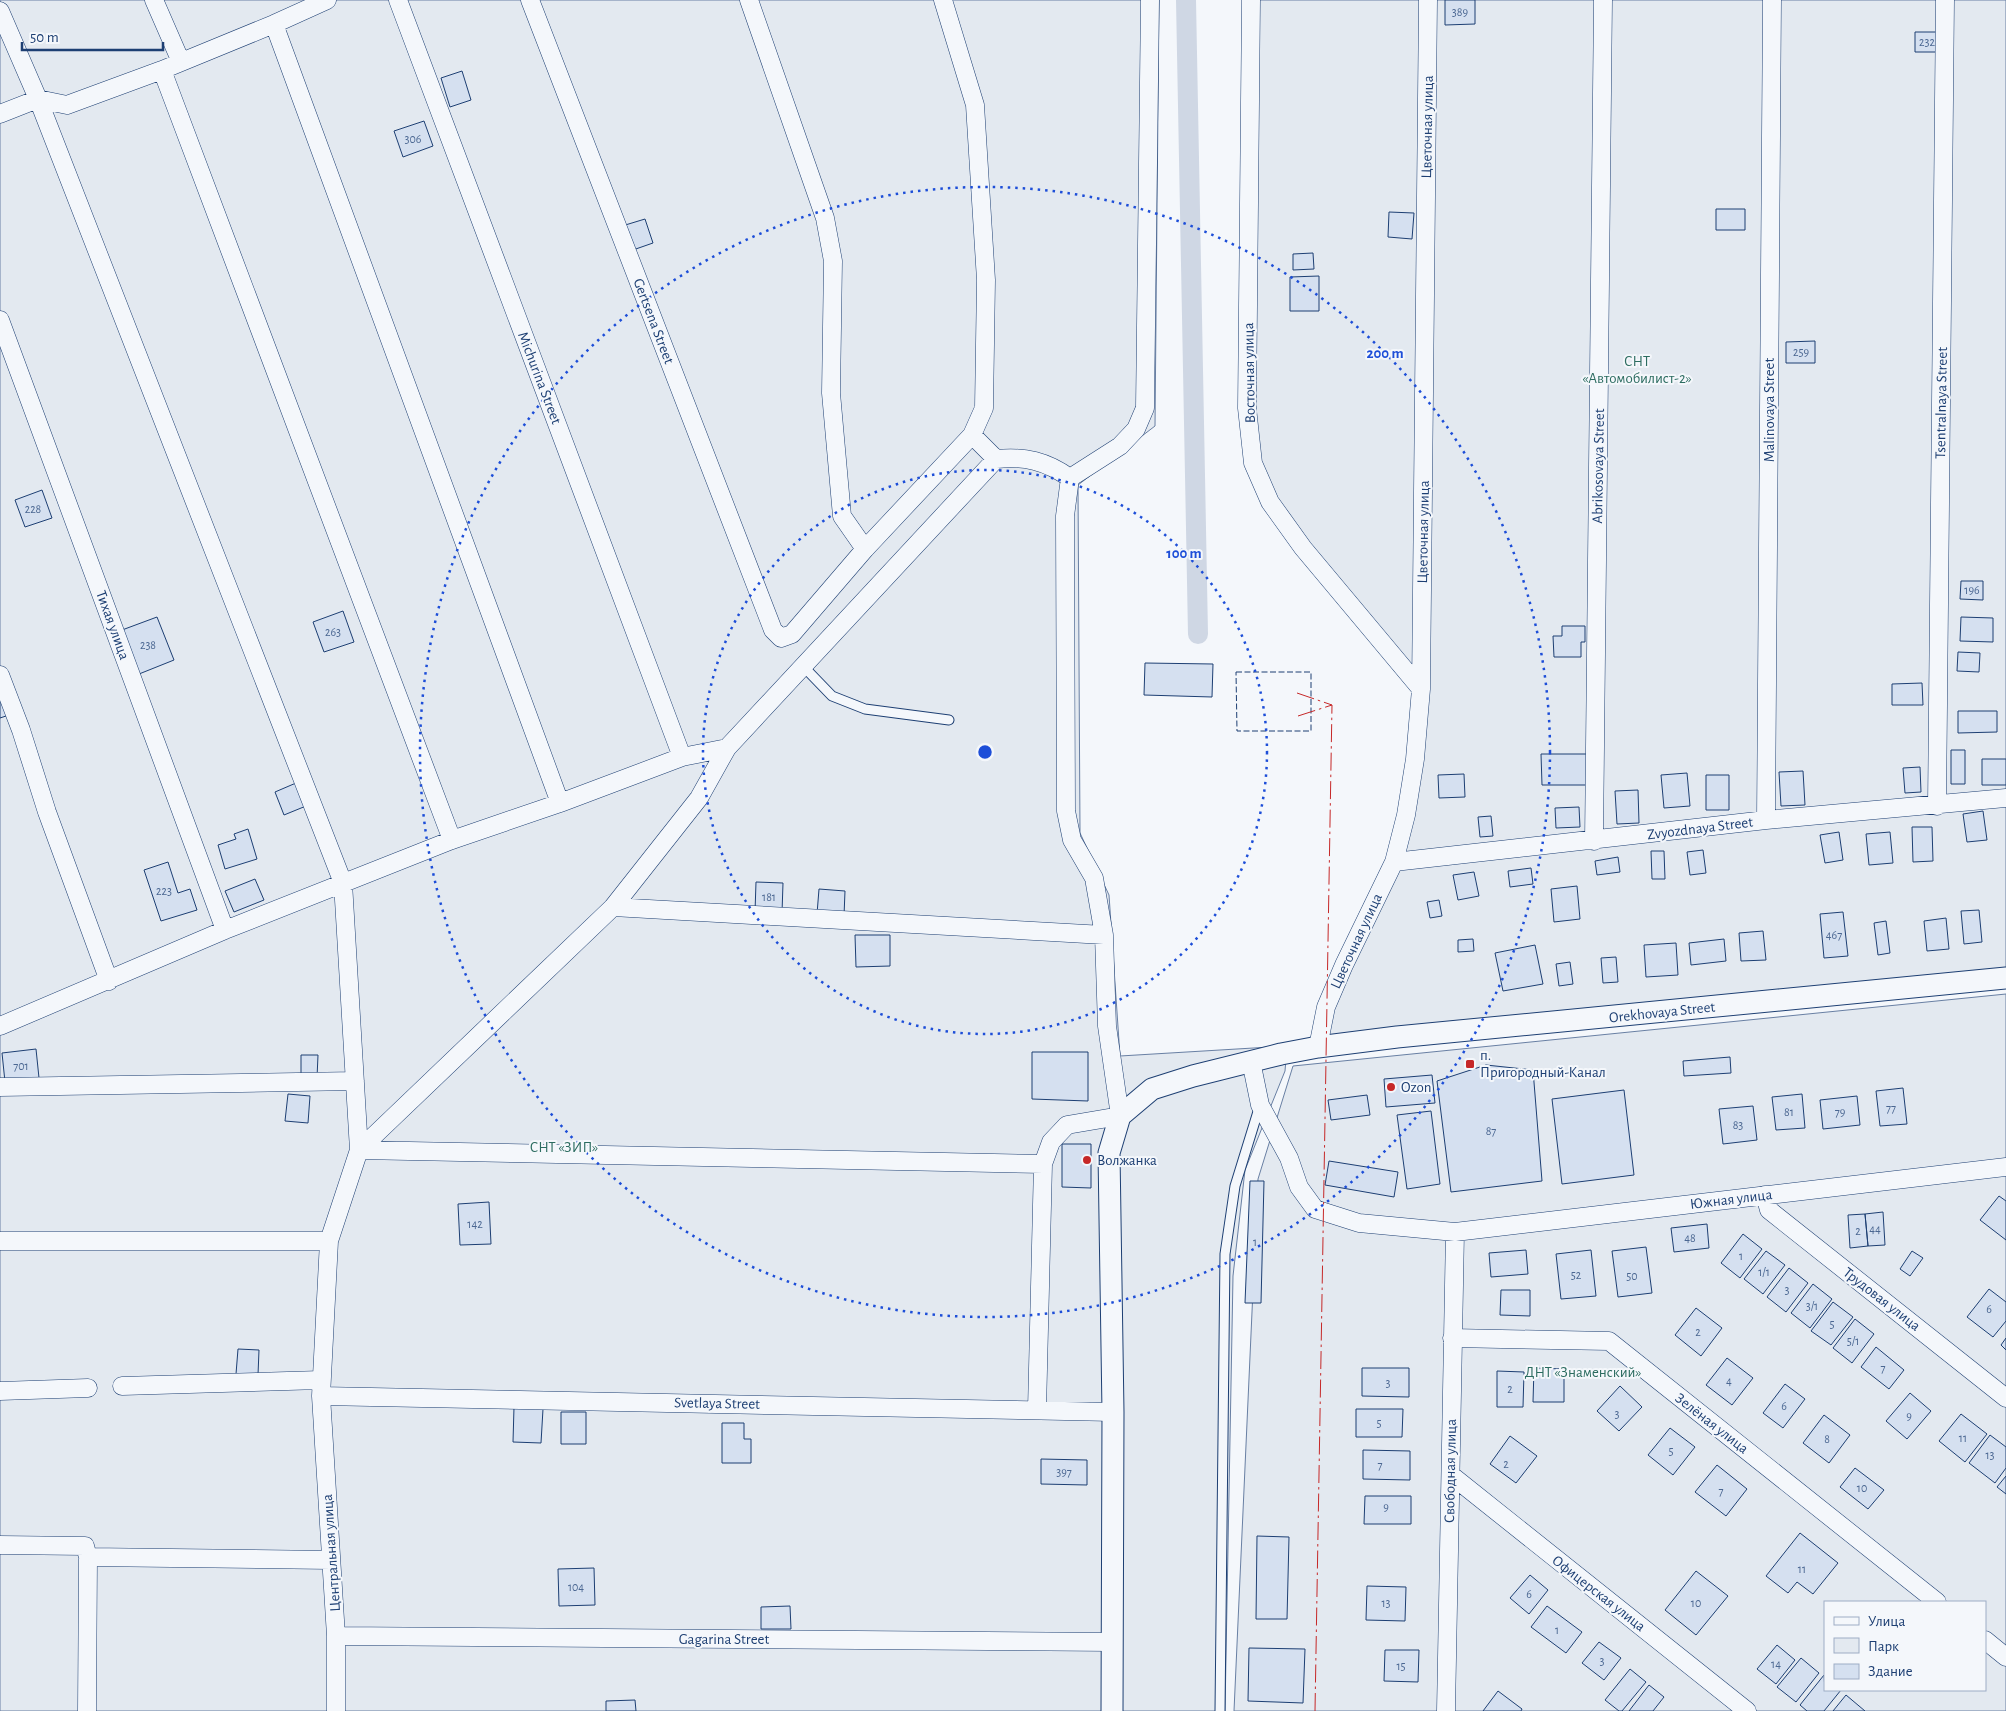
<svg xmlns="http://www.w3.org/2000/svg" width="2006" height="1711" viewBox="0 0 2006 1711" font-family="'Alegreya Sans',sans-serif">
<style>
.green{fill:#e3e9f0;stroke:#687fa3;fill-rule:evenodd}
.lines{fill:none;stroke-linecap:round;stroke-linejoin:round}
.canal{stroke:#cfd7e4;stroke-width:20}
.building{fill:#d5e0f0;stroke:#1d3f73}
.service-casing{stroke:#1d3f73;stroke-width:11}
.minor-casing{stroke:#1d3f73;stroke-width:19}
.tertiary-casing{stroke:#1d3f73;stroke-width:23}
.service{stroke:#f4f7fb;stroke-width:9}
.minor{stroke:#f4f7fb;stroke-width:18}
.tertiary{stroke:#f4f7fb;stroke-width:21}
.fence{stroke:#1d3f73;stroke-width:1;stroke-dasharray:6 2.5;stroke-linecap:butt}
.power{stroke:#c62828;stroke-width:1;stroke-dasharray:18 4 2.5 4;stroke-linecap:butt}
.ring{fill:none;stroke:#1d4ed8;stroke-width:2.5;stroke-dasharray:2.5 5}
.poi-dot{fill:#c62828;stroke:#f4f7fb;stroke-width:2}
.labels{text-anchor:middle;stroke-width:4;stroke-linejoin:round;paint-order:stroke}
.number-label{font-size:12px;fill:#4b6792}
.street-label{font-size:15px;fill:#1d3f73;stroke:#f4f7fb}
.park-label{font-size:15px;fill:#2c6c60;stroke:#f4f7fb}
.poi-label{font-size:15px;fill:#1d3f73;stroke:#f4f7fb;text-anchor:start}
.centre{fill:#1d4ed8;stroke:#f4f7fb;stroke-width:2.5}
.ring-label{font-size:15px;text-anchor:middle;font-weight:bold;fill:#1d4ed8;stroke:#f4f7fb;stroke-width:4;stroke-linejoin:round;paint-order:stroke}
</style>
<rect width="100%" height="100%" fill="#f4f7fb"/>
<path class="green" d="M0,0H1159L1155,426L1078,485L1080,833L1109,895L1120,1056L1287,1046L1285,1071L1245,1170L1233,1276L1225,1711H0Z
M1251,0H2006V978L1318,1047L1394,862L1421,689L1270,502L1247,408Z
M2006,994V1711H1234L1258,1179L1293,1066ZM1825,1602H1985V1690H1825Z"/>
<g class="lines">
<path class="canal" d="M1186,0L1198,634"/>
</g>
<path class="building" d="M1445,0H1475V24L1445,25Z
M1915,32H1939V52H1915Z
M462,71L471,100L450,107L441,78Z
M424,121L433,146L403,157L394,131Z
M1716,209H1745V230H1716Z
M1389,212L1414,213L1412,239L1388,237Z
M645,219L653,243L630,251L622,226Z
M1313,253L1314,269L1293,270V254Z
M1319,276V311H1290V277Z
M1815,341V363H1786V342Z
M42,490L52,518L25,527L15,500Z
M1961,581H1983V600L1960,599Z
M343,611L354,642L324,652L313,622Z
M157,617L174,660L139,674L122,630Z
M1961,617L1993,618V642L1960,641Z
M1562,626H1585V642H1581V657H1554L1553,636H1562Z
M1958,652L1980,653L1979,672L1957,671Z
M1145,663L1213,664L1212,697L1144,695Z
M1922,683L1923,705H1892V684Z
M0,689L9,715L0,718Z
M1958,711H1997V732L1958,733Z
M1951,750H1965V784H1951Z
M1541,754H1587V785H1542Z
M1982,759H2006V785H1982Z
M1920,767L1921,792L1905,793L1903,768Z
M1803,771L1805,805L1781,806L1779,772Z
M1687,773L1690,806L1664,808L1661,775Z
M1464,774L1465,797L1439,798L1438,775Z
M1706,775H1729V810H1706Z
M296,783L306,806L284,815L275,792Z
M1638,790L1639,823L1617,824L1615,791Z
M1579,807L1580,827L1556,828L1555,808Z
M1983,811L1987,840L1967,842L1963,814Z
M1491,816L1493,836L1480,837L1478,817Z
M1912,827H1932L1933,861L1913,862Z
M248,829L257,859L225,869L218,845L236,839L234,834Z
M1839,832L1843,860L1825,863L1820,835Z
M1890,832L1893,863L1869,865L1866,834Z
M1703,850L1706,873L1690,875L1687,852Z
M1651,851H1664L1665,879H1652Z
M1618,857L1620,872L1597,875L1595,861Z
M168,862L178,893L190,889L197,910L161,921L144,870Z
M1531,868L1533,884L1510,887L1508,871Z
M1474,872L1479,896L1458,900L1453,875Z
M255,879L264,900L234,912L225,891Z
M756,882L783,883L782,913L755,912Z
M1577,886L1580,919L1554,922L1551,889Z
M819,889L845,891L844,916L817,914Z
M1439,900L1442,916L1430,918L1427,902Z
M1979,910L1982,942L1964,944L1961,911Z
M1843,912L1848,956L1824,958L1820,914Z
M1946,918L1949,949L1927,951L1924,921Z
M1886,921L1890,953L1878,955L1874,923Z
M1763,931L1766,960L1741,961L1739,933Z
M855,935H890V966L856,967Z
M1473,939L1474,951L1458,952V940Z
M1724,939L1726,961L1691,965L1689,943Z
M1676,943L1678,975L1646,977L1644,945Z
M1535,945L1543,984L1503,991L1495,953Z
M1616,957L1618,982L1603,983L1601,958Z
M1570,962L1573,984L1559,986L1556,964Z
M36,1049L39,1078L5,1082L2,1053Z
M1032,1052H1088V1101L1032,1099Z
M301,1055H318L317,1078H301Z
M1730,1057L1731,1073L1684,1076L1683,1061Z
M1486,1065L1533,1070L1542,1181L1451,1192L1437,1081Z
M1432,1075L1435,1103L1386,1107L1384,1079Z
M1903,1088L1907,1124L1880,1126L1876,1091Z
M1624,1090L1634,1175L1562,1184L1552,1099Z
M288,1094L310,1096L308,1123L285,1121Z
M1802,1094L1805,1128L1776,1130L1772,1097Z
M1367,1095L1370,1115L1331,1120L1328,1100Z
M1857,1096L1860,1125L1823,1129L1820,1100Z
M1753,1106L1757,1140L1723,1144L1719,1109Z
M1431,1111L1440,1184L1407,1189L1397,1115Z
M1062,1144H1091V1188L1062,1187Z
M1329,1161L1398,1172L1394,1197L1325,1185Z
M1250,1181H1264L1261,1303H1245Z
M1999,1196L2006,1201V1240L1980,1220Z
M489,1202L491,1244L460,1245L458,1204Z
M1883,1212L1885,1245L1868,1246L1865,1214Z
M1865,1214L1868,1246L1850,1248L1848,1215Z
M1707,1224L1709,1248L1674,1252L1671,1228Z
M1743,1234L1762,1249L1740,1278L1721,1263Z
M1646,1247L1652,1293L1618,1297L1612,1251Z
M1526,1250L1528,1274L1491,1277L1489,1253Z
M1591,1250L1596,1296L1561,1299L1556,1254Z
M1766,1251L1785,1265L1763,1294L1744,1279Z
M1912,1251L1923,1258L1910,1276L1900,1269Z
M1789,1268L1808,1283L1786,1312L1767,1297Z
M1813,1284L1832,1299L1810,1328L1791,1313Z
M1989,1289L2006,1302V1321L1993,1337L1967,1317Z
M1501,1290H1530V1316L1500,1315Z
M1833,1302L1853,1317L1831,1345L1811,1331Z
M1696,1308L1722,1328L1701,1356L1675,1335Z
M1855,1319L1874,1334L1852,1363L1833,1348Z
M2006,1338V1350L2001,1345Z
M1876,1347L1904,1370L1889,1389L1861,1367Z
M238,1349L259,1350L258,1375L236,1374Z
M1727,1358L1753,1378L1732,1405L1706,1385Z
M1362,1368H1409V1397L1362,1396Z
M1534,1368L1564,1369V1402H1533Z
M1497,1371L1524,1372L1523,1407H1497Z
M1785,1384L1805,1399L1783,1428L1763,1413Z
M1620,1386L1642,1407L1619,1431L1597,1411Z
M1910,1393L1931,1411L1907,1439L1886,1421Z
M514,1407L543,1409L541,1443L513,1442Z
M1356,1409H1403L1402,1437H1356Z
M561,1412H586V1444H561Z
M1961,1414L1987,1434L1965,1462L1939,1441Z
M1824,1415L1850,1435L1829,1463L1803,1443Z
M722,1423H744V1439H751V1463H722Z
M1670,1428L1695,1447L1673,1475L1648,1455Z
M1990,1435L2006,1447V1468L1995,1483L1969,1463Z
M1510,1436L1537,1456L1516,1483L1490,1464Z
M1363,1450L1410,1451V1480L1363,1479Z
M1041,1459L1087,1460V1485L1041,1484Z
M1717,1465L1747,1489L1726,1516L1695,1492Z
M1855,1468L1884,1490L1868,1509L1840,1487Z
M2006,1476V1494L1997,1487Z
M1365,1496H1411V1524H1364Z
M1800,1533L1838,1563L1813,1594L1797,1582L1788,1593L1766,1576Z
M1257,1536L1289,1537L1287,1619H1256Z
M594,1568L595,1605L559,1606L558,1569Z
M1696,1571L1728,1596L1696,1635L1665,1610Z
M1530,1575L1548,1590L1529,1614L1510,1598Z
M1367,1586L1406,1587L1405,1621L1366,1620Z
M790,1606L791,1629H761V1607Z
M1547,1606L1582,1632L1566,1653L1531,1627Z
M1599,1642L1621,1658L1604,1680L1582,1663Z
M1777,1645L1795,1660L1776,1684L1757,1669Z
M1249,1648L1305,1649L1303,1703L1248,1701Z
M1385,1650H1419L1418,1682L1384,1681Z
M1801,1658L1819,1673L1796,1702L1777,1687Z
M1630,1669L1646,1682L1622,1711H1619L1605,1700Z
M1824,1675L1825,1690H1841L1824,1711H1807L1800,1705Z
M1649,1685L1664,1697L1653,1711H1629Z
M1498,1691L1522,1709L1521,1711H1483Z
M1846,1695L1865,1711H1833Z
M635,1700L636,1711H606V1701Z"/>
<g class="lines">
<g class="service-casing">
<path id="service" d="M803,666L832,696L865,709L949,720
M1220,1711L1225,1254L1235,1186L1260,1105"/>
</g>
<g class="minor-casing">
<path id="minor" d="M154,0L181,62
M398,0L682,757
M530,0L773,630L781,638L792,634L865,549L972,435
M749,0L825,218L833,261L831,393L842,516L865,549
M943,0L975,105L986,280L984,408L972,435L996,459
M1251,0L1247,408L1253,463L1270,502L1303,548L1421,689
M0,11L38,99L343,883L359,1150L329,1241L321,1396L336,1636V1711
M274,24L560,803
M162,70L452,840
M0,114L38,99L67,105L162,70L274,24L327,0
M0,320L225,930
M0,675L21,730L47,812L109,981
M1937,806L1945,0
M1766,820L1772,0
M1594,841L1603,0
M1394,862L1766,820L2006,798
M613,907L1104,935
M0,1026L225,930L452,840L560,803L682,757L727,748L996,459C1025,456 1046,461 1070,478
M1318,1047L1326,1007L1344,965L1394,862L1406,815L1415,759L1421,689L1428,0
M1251,1061L1260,1105L1289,1158L1299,1187L1315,1209L1359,1223L1455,1232L2006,1167
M0,1087L355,1081
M359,1150L1043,1164L1051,1142L1067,1125L1120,1116L1107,1026L1104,935L1094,878L1072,840L1066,811L1065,516L1070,478L1120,446L1136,429L1145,408L1150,0
M359,1150L613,907L699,798L727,748
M1765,1195L1769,1210L2006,1398
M0,1241H329
M1452,1338L1609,1341L1937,1602
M122,1386L321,1380
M0,1391L88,1388
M321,1396L1113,1412
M1037,1410L1043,1164
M1451,1475L1747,1711
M0,1545L85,1546L88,1557L87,1711
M88,1557L331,1560
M336,1636L1113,1642
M1985,1640L2006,1657
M1446,1711L1455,1232"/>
</g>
<g class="tertiary-casing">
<path id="tertiary" d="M1112,1711L1113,1412L1109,1153L1120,1116L1152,1089L1193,1076L1281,1054L1318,1047L1397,1037L2006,978"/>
</g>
<use href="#service" class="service"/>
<use href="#minor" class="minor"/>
<use href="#tertiary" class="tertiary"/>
<path class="fence" d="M1236,672H1311V731H1237Z"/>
<path class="power" d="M1297,693L1332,705
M1298,716L1332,705
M1315,1711L1332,705"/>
</g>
<g class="ring">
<circle cx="985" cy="752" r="282"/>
<circle cx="985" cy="752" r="565"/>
</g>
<g class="poi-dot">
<rect x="1465" y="1059" width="10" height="10" rx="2.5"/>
<circle cx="1391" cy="1087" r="5"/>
<circle cx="1087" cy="1160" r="5"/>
</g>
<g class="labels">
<g class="number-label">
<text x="1460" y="16">389</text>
<text x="1927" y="46">232</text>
<text x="413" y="143">306</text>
<text x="1801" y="356">259</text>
<text x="33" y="513">228</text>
<text x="1972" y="594">196</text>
<text x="333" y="636">263</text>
<text x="148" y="649">238</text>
<text x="164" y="895">223</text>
<text x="769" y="901">181</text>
<text x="1834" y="939">467</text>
<text x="21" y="1070">701</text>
<text x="1891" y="1112">77</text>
<text x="1789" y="1116">81</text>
<text x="1840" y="1116">79</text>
<text x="1738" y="1129">83</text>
<text x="1491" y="1135">87</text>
<text x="475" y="1228">142</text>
<text x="1875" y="1233">44</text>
<text x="1858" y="1235">2</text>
<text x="1690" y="1242">48</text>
<text x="1255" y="1246">1</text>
<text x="1741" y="1260">1</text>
<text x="1764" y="1276">1/1</text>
<text x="1576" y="1279">52</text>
<text x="1632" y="1280">50</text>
<text x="1787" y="1294">3</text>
<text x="1812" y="1310">3/1</text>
<text x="1989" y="1313">6</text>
<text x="1832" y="1328">5</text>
<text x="1698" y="1336">2</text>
<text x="1853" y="1345">5/1</text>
<text x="1883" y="1372">7</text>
<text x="1729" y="1385">4</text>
<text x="1388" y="1387">3</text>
<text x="1510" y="1393">2</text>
<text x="1784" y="1410">6</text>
<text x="1617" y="1418">3</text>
<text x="1909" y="1420">9</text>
<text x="1379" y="1427">5</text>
<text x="1963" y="1442">11</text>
<text x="1827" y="1443">8</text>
<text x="1671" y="1455">5</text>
<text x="1990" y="1459">13</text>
<text x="1506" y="1468">2</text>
<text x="1380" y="1469">7</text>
<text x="1064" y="1476">397</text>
<text x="1862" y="1492">10</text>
<text x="1721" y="1495">7</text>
<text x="1386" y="1511">9</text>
<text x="1802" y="1573">11</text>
<text x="576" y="1591">104</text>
<text x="1529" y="1598">6</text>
<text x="1386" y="1607">13</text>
<text x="1696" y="1607">10</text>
<text x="1557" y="1634">1</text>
<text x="1602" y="1665">3</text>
<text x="1776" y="1668">14</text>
<text x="1401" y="1670">15</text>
</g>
<g class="street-label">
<text transform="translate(1427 127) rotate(-89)" y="5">Цветочная улица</text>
<text transform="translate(654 321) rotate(69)" y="5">Gertsena Street</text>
<text transform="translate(1249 373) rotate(-91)" y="5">Восточная улица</text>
<text transform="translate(540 378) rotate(69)" y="5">Michurina Street</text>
<text transform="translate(1941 403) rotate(-89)" y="5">Tsentralnaya Street</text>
<text transform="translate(1769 410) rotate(-90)" y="5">Malinovaya Street</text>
<text transform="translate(1598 466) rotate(-89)" y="5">Abrikosovaya Street</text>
<text transform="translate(1423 532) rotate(-89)" y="5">Цветочная улица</text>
<text transform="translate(113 625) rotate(70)" y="5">Тихая улица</text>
<text transform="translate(1700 828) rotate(-7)" y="5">Zvyozdnaya Street</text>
<text transform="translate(1356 941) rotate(-65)" y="5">Цветочная улица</text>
<text transform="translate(1662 1012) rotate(-6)" y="5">Orekhovaya Street</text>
<text transform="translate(1731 1199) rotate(-7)" y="5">Южная улица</text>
<text transform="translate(1882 1299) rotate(38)" y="5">Трудовая улица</text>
<text transform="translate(717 1403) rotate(1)" y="5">Svetlaya Street</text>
<text transform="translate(1712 1423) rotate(38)" y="5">Зелёная улица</text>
<text transform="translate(1450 1471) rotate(-89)" y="5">Свободная улица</text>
<text transform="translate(331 1553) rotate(-94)" y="5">Центральная улица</text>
<text transform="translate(1599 1593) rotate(38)" y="5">Офицерская улица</text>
<text x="724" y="1644">Gagarina Street</text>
</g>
<g class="park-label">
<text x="1637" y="366">СНТ<tspan x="1637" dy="17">«Автомобилист-2»</tspan></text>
<text x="564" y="1152">СНТ «ЗИП»</text>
<text x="1583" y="1377">ДНТ «Знаменский»</text>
</g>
<g class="poi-label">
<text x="1480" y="1060">п.<tspan x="1480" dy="17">Пригородный-Канал</tspan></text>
<text x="1401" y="1092">Ozon</text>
<text x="1097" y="1165">Волжанка</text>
</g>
</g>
<circle cx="985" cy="752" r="8" class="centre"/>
<g class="ring-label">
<text x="1385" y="358">200 m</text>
<text x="1184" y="558">100 m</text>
</g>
<rect x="1824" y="1601" width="162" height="90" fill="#f4f7fb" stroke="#9eadc5"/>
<rect x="1834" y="1617" width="25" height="8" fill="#f4f7fb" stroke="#9eadc5"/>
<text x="1868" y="1626" font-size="15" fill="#1d3f73">Улица</text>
<rect x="1834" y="1638" width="25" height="15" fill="#e3e9f0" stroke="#9eadc5"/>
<text x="1868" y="1651" font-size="15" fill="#1d3f73">Парк</text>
<rect x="1834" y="1664" width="25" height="15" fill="#d5e0f0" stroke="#9eadc5"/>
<text x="1868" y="1676" font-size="15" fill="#1d3f73">Здание</text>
<path d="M22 42v8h141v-8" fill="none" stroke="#1d3f73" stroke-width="2.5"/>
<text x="30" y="42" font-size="15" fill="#1d3f73" stroke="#f4f7fb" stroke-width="4" paint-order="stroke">50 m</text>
</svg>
